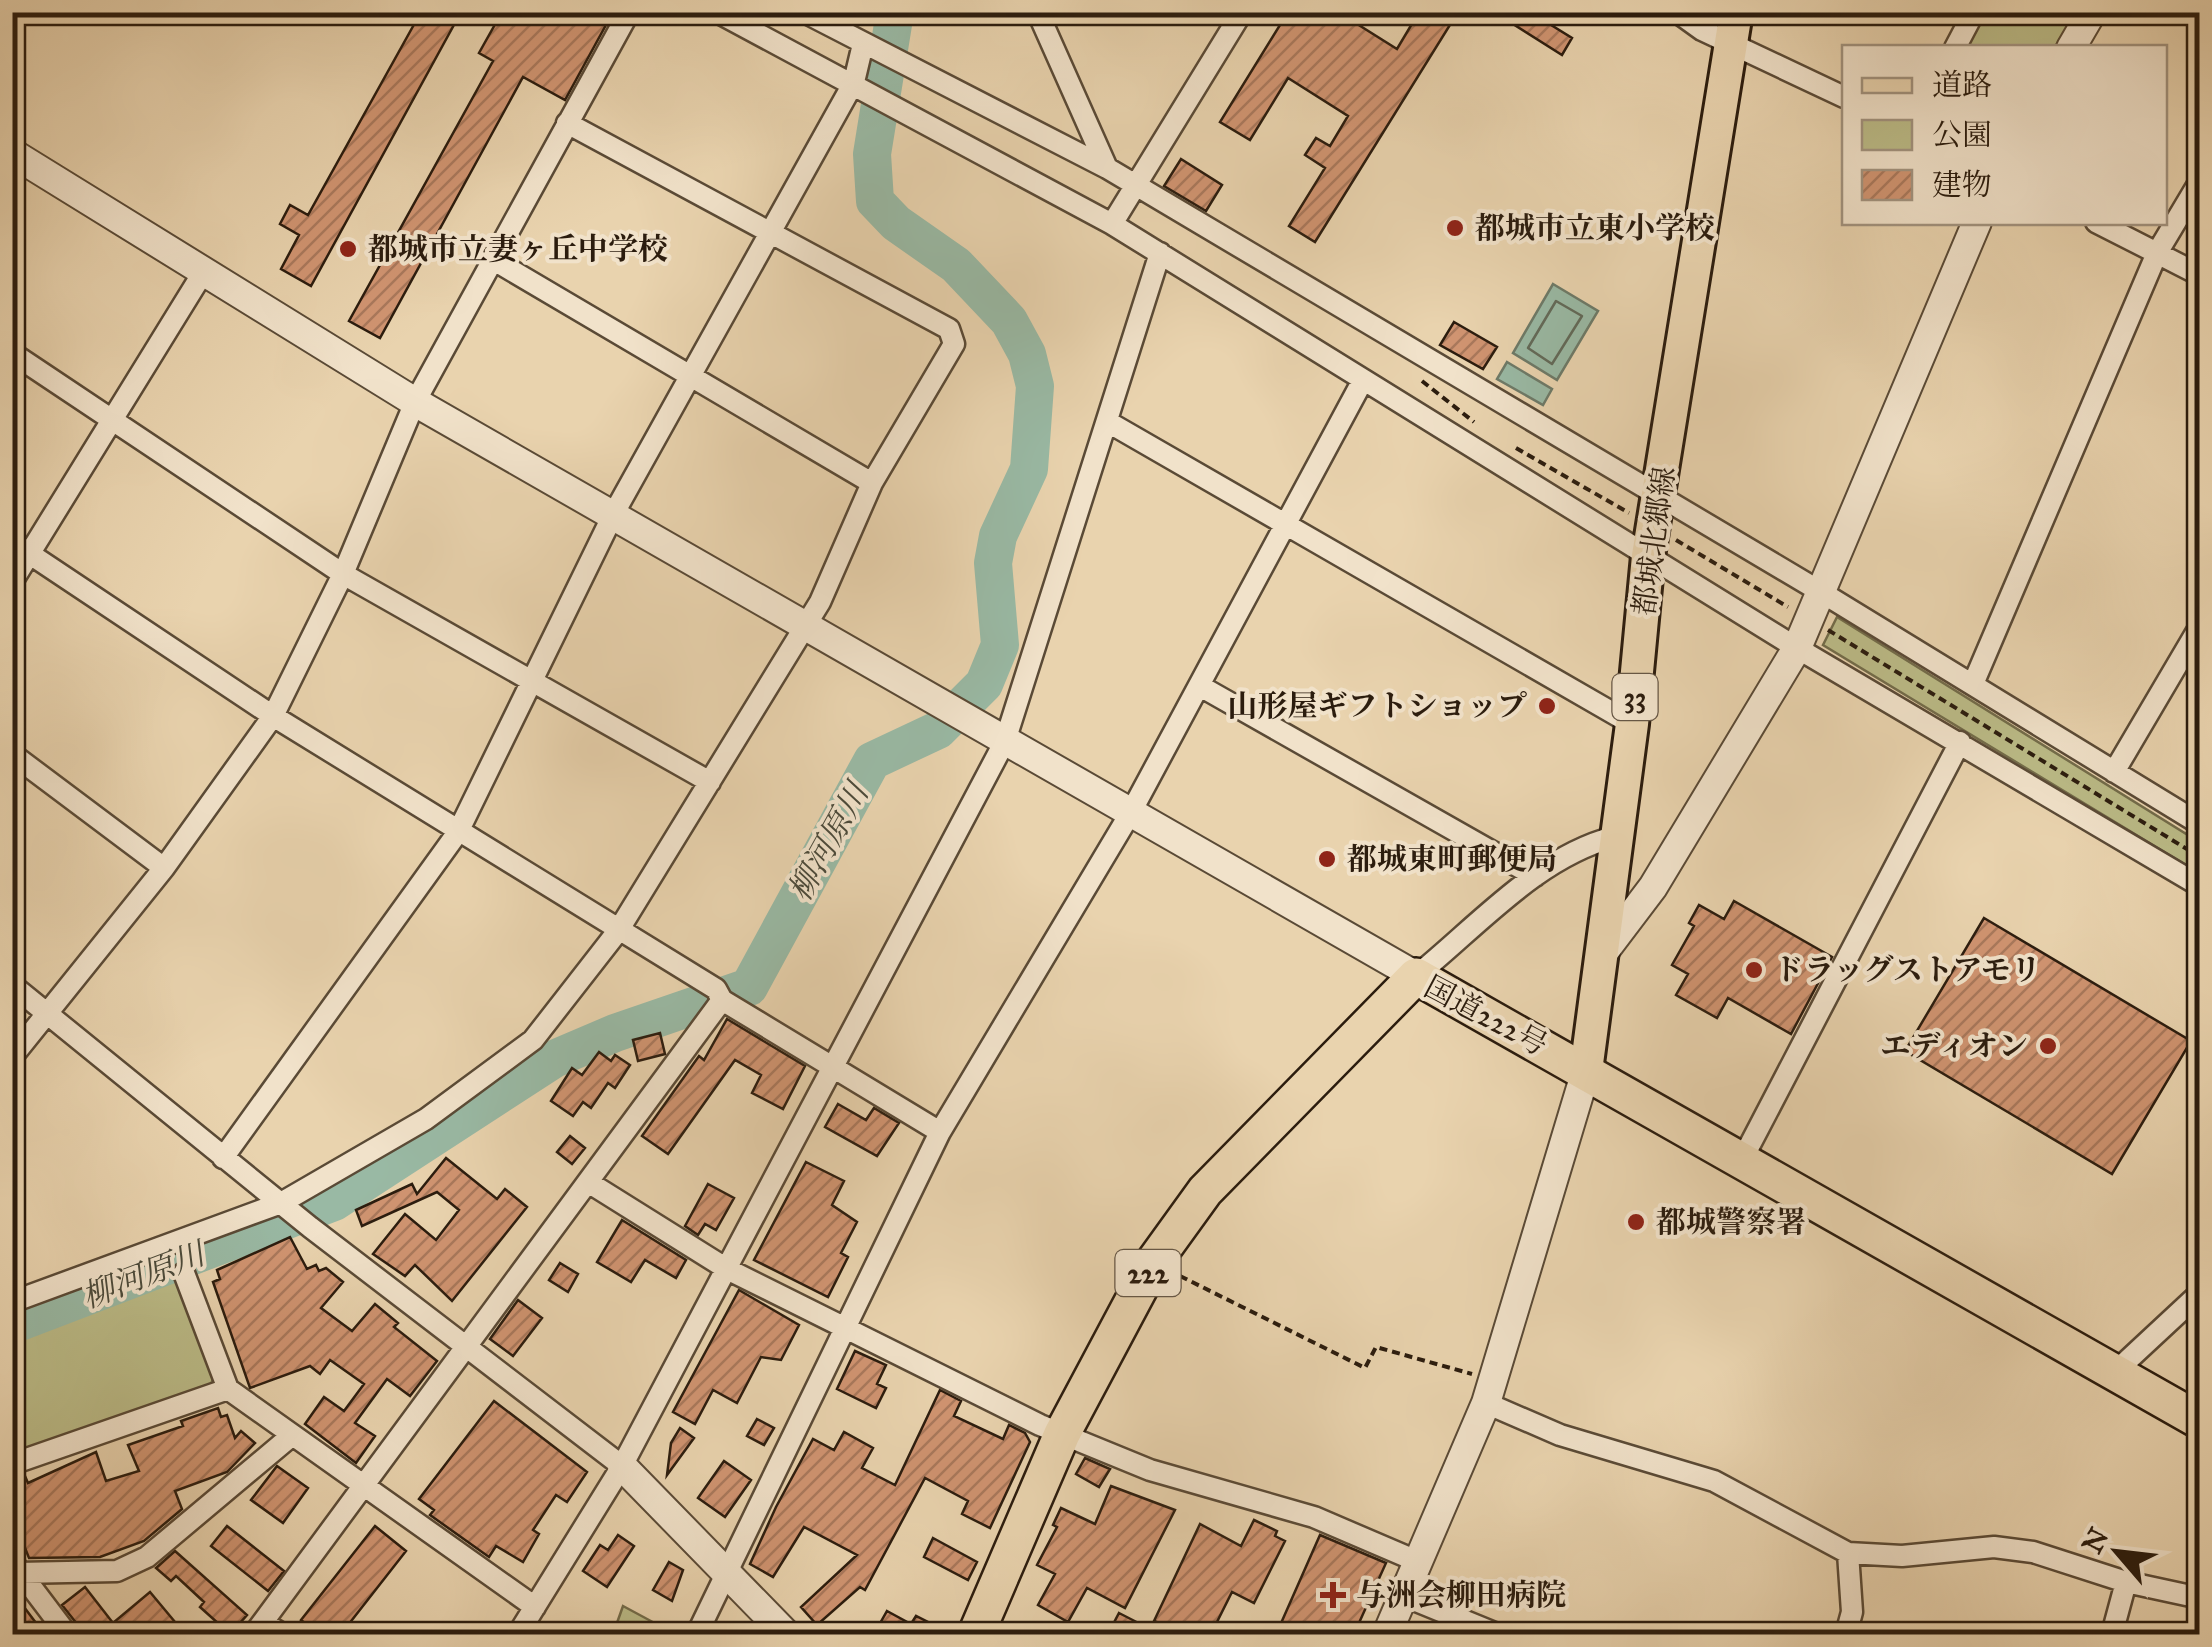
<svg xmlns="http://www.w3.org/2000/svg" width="2212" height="1647" viewBox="0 0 2212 1647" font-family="'IM FELL Great Primer','Noto Serif JP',serif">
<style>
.green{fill:#bbbb87;stroke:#736c4a;stroke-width:2.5}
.water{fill:#99b9a4;stroke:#6d7a68;stroke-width:2.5}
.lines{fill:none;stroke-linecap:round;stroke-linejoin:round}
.shore{stroke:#626a59;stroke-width:2.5}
.river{stroke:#99b9a4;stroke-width:38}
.building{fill:url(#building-hatch);stroke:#2b1c0e;stroke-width:2.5}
.minor-casing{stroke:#5a4a36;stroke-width:25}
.tertiary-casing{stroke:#5a4a36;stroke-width:32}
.primary-casing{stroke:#2b1c0e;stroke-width:38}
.trunk-casing{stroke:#2b1c0e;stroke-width:40}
.path{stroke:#2b1c0e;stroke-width:4;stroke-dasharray:8 5;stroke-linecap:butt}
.minor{stroke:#f1e2ca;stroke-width:20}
.tertiary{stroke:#f1e2ca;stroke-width:28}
.primary{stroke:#e9d3ae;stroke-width:32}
.trunk{stroke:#e9d3ae;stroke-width:35}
.poi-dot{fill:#8f2418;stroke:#f1e2ca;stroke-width:4}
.labels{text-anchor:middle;stroke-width:8;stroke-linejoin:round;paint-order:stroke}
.shield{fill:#f1e2ca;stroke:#665746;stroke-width:2.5}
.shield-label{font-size:28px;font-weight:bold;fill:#2b1c0e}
.poi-label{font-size:30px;font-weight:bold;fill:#2b1c0e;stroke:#f1e2ca;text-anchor:start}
.street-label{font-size:30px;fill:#2b1c0e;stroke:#f1e2ca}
.water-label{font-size:32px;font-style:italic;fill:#4c4b3b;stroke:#f1e2ca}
</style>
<defs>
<pattern id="building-hatch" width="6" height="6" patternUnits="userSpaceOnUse" patternTransform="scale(2.5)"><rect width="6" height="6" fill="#d09471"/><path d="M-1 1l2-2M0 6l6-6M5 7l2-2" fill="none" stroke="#a9785b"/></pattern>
</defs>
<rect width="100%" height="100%" fill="#e9d3ae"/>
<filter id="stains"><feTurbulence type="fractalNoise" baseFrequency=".002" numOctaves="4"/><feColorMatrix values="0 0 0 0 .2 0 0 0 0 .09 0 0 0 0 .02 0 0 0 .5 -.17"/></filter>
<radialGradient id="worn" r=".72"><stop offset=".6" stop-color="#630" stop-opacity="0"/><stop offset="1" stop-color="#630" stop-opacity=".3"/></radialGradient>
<path class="green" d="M1982,13H2076L2055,47L1962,48Z
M1837,617L2199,842V873L1823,645Z
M175,1276L215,1377L208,1388L13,1455V1337Z
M623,1606L675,1634H613Z"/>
<path class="water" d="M1553,284L1598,311L1557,380L1513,353Z
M1507,362L1552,389L1543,405L1497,379Z"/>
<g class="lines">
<path class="shore" d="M1556,301L1582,316L1552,364L1528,348Z"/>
<path class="river" d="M12,1325L334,1202L554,1059L615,1033L749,987L872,761L938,730L984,684L1000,645L993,563L998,536L1029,469L1035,386L1027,354L1009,321L956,265L896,223L875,201L872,154L895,12"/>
</g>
<path class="building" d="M421,12H461L311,286L281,269L299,235L280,224L290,205L308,215Z
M502,12H613L565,100L523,77L380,338L349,321L493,61L479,53Z
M1288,12H1338L1397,49L1419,12H1458L1315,242L1289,226L1325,168L1305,155L1316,138L1330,146L1348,116L1288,78L1250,140L1220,122Z
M1494,12H1530L1572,38L1562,55Z
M1181,159L1222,185L1206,211L1164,186Z
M1454,322L1497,347L1483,369L1440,345Z
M1734,901L1832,957L1791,1034L1728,998L1717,1018L1676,995L1688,974L1672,965L1694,926L1689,923L1699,905L1724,919Z
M1984,918L2191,1041L2112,1174L1905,1051Z
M727,1019L805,1066L783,1109L752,1093L761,1075L735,1060L668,1154L642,1136L699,1056L704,1060Z
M660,1033L665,1054L638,1061L633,1040Z
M599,1052L611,1061L615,1055L630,1065L615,1088L608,1083L591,1108L583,1102L573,1116L551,1101L572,1068L582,1075Z
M838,1104L866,1120L874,1108L899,1123L877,1156L825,1127Z
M570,1136L585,1148L572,1164L557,1152Z
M446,1158L497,1199L505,1189L527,1207L452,1301L415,1265L405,1276L373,1254L405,1214L436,1240L459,1210L437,1192L362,1226L356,1210L412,1184L417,1194Z
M806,1162L844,1181L832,1205L857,1222L841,1253L848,1257L828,1297L754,1260Z
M708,1184L734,1198L716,1230L705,1224L698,1235L685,1226Z
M622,1220L686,1260L676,1278L645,1260L631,1282L597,1262Z
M290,1237L307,1269L316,1265L319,1271L326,1268L343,1282L321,1308L352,1331L375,1304L398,1323L394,1327L437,1361L410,1396L387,1379L355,1423L375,1436L356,1463L305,1424L324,1397L344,1411L364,1384L330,1360L320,1374L310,1366L250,1388L213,1282L220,1279L217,1270Z
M560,1263L578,1274L568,1292L549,1280Z
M739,1290L799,1325L781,1360L761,1357L737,1403L713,1390L695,1424L673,1412Z
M518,1300L542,1318L513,1356L490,1339Z
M855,1351L886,1365L877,1384L886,1388L876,1408L837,1389Z
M940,1390L961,1401L954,1416L1003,1439L1009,1425L1025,1433L1030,1442L990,1528L962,1514L968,1501L925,1478L865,1590L860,1587L817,1625L801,1607L857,1555L804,1527L773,1577L750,1564L776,1507L813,1439L834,1450L844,1432L873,1448L862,1468L895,1485Z
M494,1401L587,1472L567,1502L556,1495L533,1530L539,1534L523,1562L496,1546L489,1557L430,1515L434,1510L419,1499Z
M218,1408L221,1417L227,1415L235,1438L241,1431L255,1443L227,1472L175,1491L182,1509L144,1541L100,1557L29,1558L12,1515V1481L25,1476L28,1483L96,1452L106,1481L139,1471L128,1445L183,1426L181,1421Z
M757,1419L774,1428L764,1445L747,1436Z
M680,1428L694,1438L667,1475L671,1443Z
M1085,1458L1110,1469L1099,1487L1076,1474Z
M724,1461L751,1480L725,1517L698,1498Z
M277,1466L308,1488L283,1523L251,1500Z
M1111,1486L1175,1510L1125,1608L1087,1588L1068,1622L1038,1605L1055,1574L1037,1565L1057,1527L1053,1525L1061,1508L1095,1524Z
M1254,1520L1277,1531L1275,1536L1285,1541L1254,1603L1232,1592L1217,1622L1243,1634H1187L1154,1621L1200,1524L1241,1546Z
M227,1526L284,1571L268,1591L211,1546Z
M375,1526L406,1551L341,1634H319L301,1620Z
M618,1535L634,1546L607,1587L583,1571L600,1545L608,1550Z
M1320,1535L1386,1563L1354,1634H1289L1278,1630Z
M933,1538L977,1562L968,1580L924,1557Z
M175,1551L247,1615L230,1634L200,1607L204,1602L176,1576L171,1581L156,1568Z
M669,1562L683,1570L672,1601L653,1590Z
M85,1587L113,1623L150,1592L185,1634H85L62,1605Z
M12,1591L39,1627L28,1634H12Z
M887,1611L911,1624L916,1616L952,1634H874Z
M1119,1613L1160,1634H1108Z"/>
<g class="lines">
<g class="minor-casing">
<path id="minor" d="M717,12L1112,224L1797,648L2200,886
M804,12L1107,168L1821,592L2200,824
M1677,12L1702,30L1844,97
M1038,13L1107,168
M1955,48L1974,12
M2096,222L2200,275
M1112,224L1242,12
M492,259L872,483
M12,353L343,574L710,782
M1108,422L1632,724
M12,542L273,716L716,989L722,1000L940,1132
M12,582L204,271
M1973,684L2157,253L2200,181
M1200,686L1535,876
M12,754L164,868
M2114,772L2200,626
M1416,976C1478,926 1537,857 1614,837
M12,985L310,1227L622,1466
M12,1057L164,868L273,716L343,574L415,402L629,12
M223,1158L458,832L614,513L854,82L863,44
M1743,1158L1960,742
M588,1182L727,1269L1040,1425L1150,1470L1314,1517L1419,1562
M184,1273L228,1389L535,1607
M12,1302L281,1203L426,1119L533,1040L618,931L820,602L872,483L954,344L949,329L567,123
M2115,1372L2200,1293
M1486,1403L1560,1435L1714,1481L1848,1553L1902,1556L1994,1547L2033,1552L2126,1582L2200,1598
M12,1464L228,1389
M14,1564L67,1634
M18,1573L117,1571L147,1557L290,1437
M1404,1596L1497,1634
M263,1622L282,1634
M254,1634L722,1000
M518,1634L622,1466L1005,741L1160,253
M697,1634L940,1132L1131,812L1363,380
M1846,1634L1852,1612L1848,1553
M2112,1634L2126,1582"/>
</g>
<g class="tertiary-casing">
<path id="tertiary" d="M12,17L15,12
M2071,48L2092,12
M12,153L415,402L1416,976
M1603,953L1653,887L1797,648L1977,222
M622,1466L786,1634
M1387,1634L1486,1403L1586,1071"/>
</g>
<g class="primary-casing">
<path id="primary" d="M1586,1071L1632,724L1648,556L1736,12"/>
</g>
<g class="trunk-casing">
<path id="trunk" d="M976,1634L1062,1434L1153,1263L1205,1191L1416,976L2200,1421"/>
</g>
<path class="path" d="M768,12L786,23
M869,25L873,12
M1422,381L1474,422
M1516,448L1629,513
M1676,540L1788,607
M1828,630L2200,857
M1180,1276L1365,1368L1376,1347L1472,1374"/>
<use href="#minor" class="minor"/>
<use href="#tertiary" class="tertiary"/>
<use href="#primary" class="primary"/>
<use href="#trunk" class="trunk"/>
</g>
<g class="poi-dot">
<circle cx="1455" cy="228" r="10"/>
<circle cx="348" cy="249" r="10"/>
<circle cx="1547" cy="706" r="10"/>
<circle cx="1327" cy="859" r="10"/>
<circle cx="1754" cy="970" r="10"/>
<circle cx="2048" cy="1046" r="10"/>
<circle cx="1636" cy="1222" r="10"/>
<path d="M1328 1580h10v10h10v10h-10v10h-10v-10h-10v-10h10z"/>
</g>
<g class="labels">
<g class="shield">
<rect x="1612.5" y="674" width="45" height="46" rx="8"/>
<rect x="1115.5" y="1250" width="65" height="46" rx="8"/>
</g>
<g class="shield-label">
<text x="1635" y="707">33</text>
<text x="1148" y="1283">222</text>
</g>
<g class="poi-label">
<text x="1475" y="238">都城市立東小学校</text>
<text x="368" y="259">都城市立妻ヶ丘中学校</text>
<text x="1527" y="716" text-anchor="end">山形屋ギフトショップ</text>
<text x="1347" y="869">都城東町郵便局</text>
<text x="1774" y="980">ドラッグストアモリ</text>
<text x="2028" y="1056" text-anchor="end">エディオン</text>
<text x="1656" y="1232">都城警察署</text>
<text x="1356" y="1605">与洲会柳田病院</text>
</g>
<g class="street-label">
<text transform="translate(1654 541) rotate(-82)" y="10">都城北郷線</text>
<text transform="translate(1486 1016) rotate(28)" y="10">国道222号</text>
</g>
<g class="water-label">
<text transform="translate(828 842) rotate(-61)" y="11">柳河原川</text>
<text transform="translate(143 1275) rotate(-21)" y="11">柳河原川</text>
</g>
</g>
<rect width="2212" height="1647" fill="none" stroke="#e9d3ae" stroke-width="50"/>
<rect x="15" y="15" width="2182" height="1617" fill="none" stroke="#2b1c0e" stroke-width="5"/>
<rect x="25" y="25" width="2162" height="1597" fill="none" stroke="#2b1c0e" stroke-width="2.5"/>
<rect x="1842" y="45" width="325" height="180" fill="#f1e2ca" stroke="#a2937f" stroke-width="2.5"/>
<rect x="1862" y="78" width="50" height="15" fill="#e9d3ae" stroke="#a2937f" stroke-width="2.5"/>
<text x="1932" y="95" font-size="30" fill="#2b1c0e">道路</text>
<rect x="1862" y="120" width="50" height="30" fill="#bbbb87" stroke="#a2937f" stroke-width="2.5"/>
<text x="1932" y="145" font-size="30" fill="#2b1c0e">公園</text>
<rect x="1862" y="170" width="50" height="30" fill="url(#building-hatch)" stroke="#a2937f" stroke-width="2.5"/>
<text x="1932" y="195" font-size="30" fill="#2b1c0e">建物</text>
<g transform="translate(2117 1552) rotate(298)" stroke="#f1e2ca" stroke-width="8" paint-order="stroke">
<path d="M0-8L18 38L0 25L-18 38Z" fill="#2b1c0e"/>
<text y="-15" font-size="28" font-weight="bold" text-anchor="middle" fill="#2b1c0e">N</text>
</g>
<rect width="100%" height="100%" filter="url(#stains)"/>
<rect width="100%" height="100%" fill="url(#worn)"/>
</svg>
